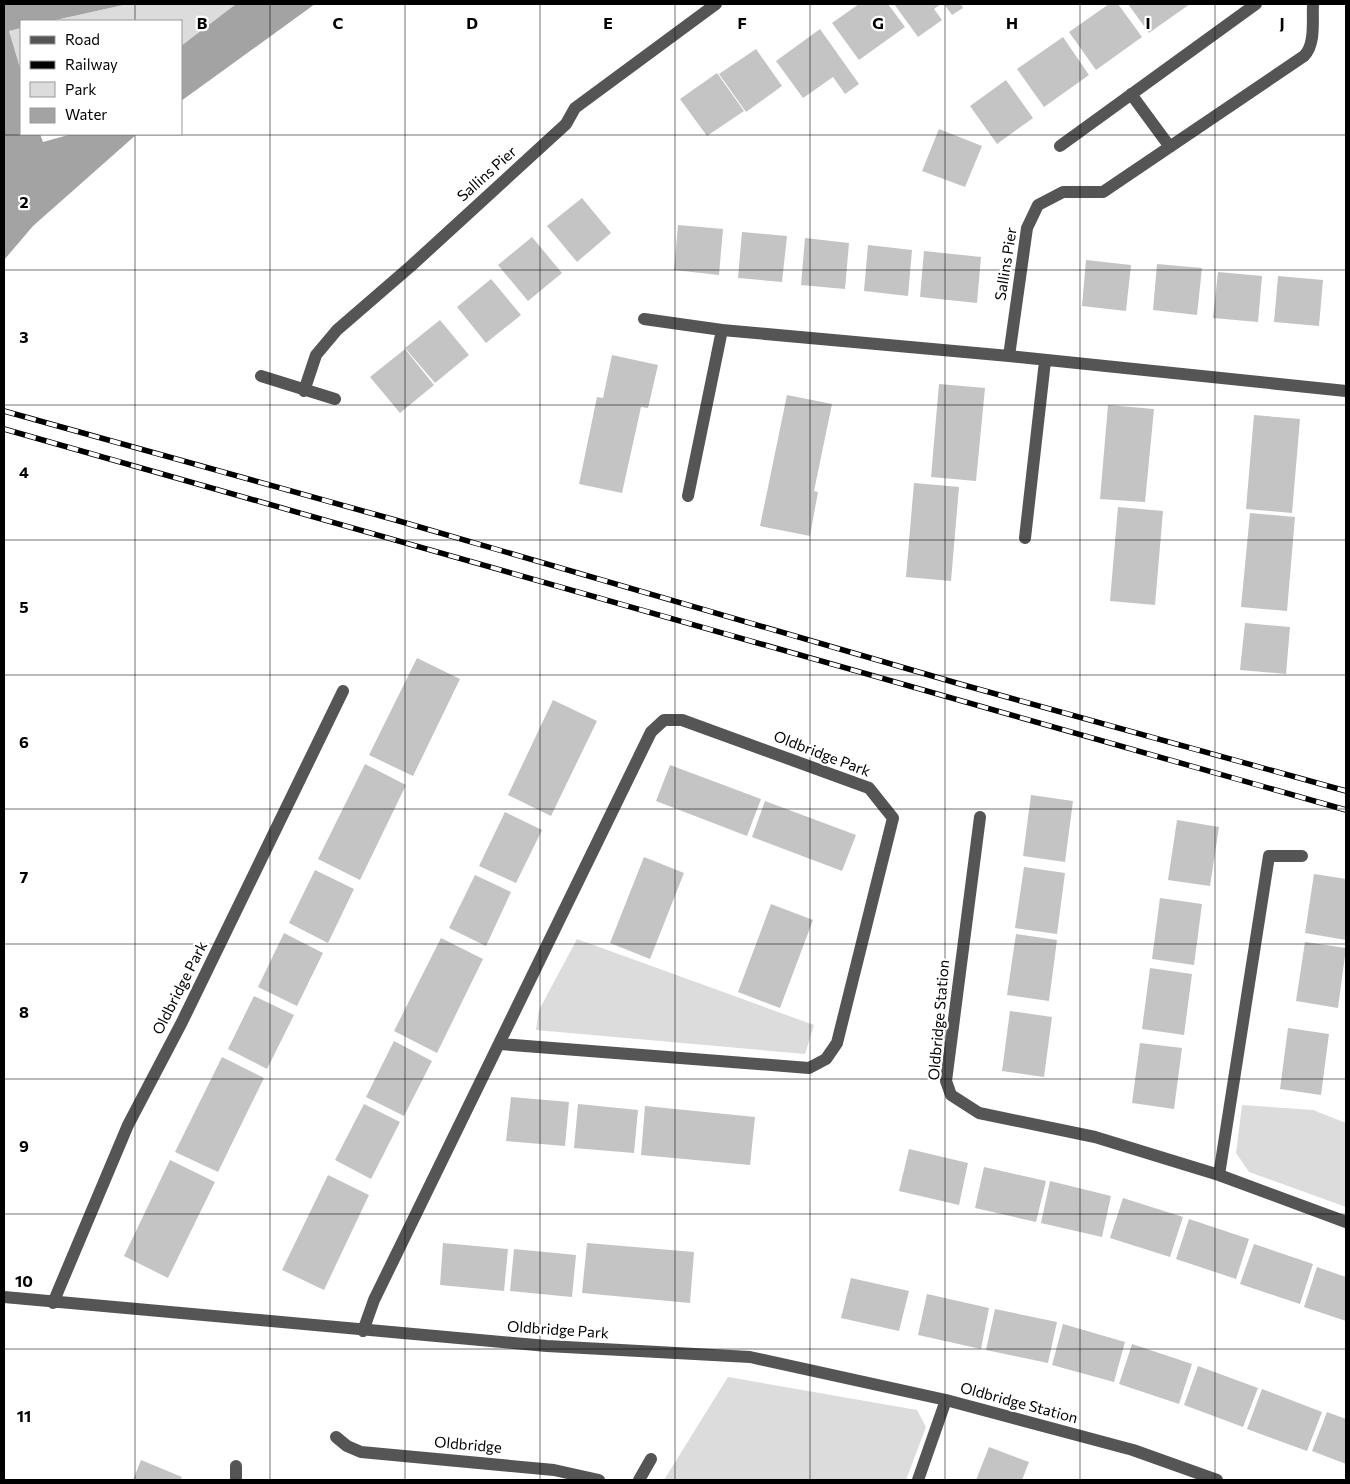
<svg xmlns="http://www.w3.org/2000/svg" width="1350" height="1484" viewBox="0 0 1350 1484" font-family="Commissioner,sans-serif">
<style>
.green{fill:#dcdcdc}
.water{fill:#a3a3a3}
.building{fill:#c4c4c4}
.lines{fill:none;stroke-linecap:round;stroke-linejoin:round}
.minor{stroke:#555;stroke-width:12}
.rail-casing{stroke:#000;stroke-width:5.5}
.rail{stroke:#fff;stroke-width:4;stroke-dasharray:11;stroke-linecap:butt}
.grid{fill:none;stroke:#000;stroke-width:1;stroke-opacity:0.55}
.labels{text-anchor:middle;stroke-width:4.5;stroke-linejoin:round;paint-order:stroke}
.street-label{font-size:15px;fill:#000;stroke:#fff}
.grid-label{font-size:16px;text-anchor:middle;font-weight:bold;fill:#000;stroke:#fff;stroke-width:4.5;stroke-linejoin:round;paint-order:stroke}
</style>
<rect width="100%" height="100%" fill="#fff"/>
<path class="green" d="M128,4H236L181,46V21H51Z
M21,28V71L9,31Z
M577,939L814,1025L805,1054L536,1030L539,1010Z
M1242,1105L1313,1110L1346,1123V1207L1249,1172L1236,1153Z
M728,1377L917,1410L926,1427L906,1480H664Z"/>
<path class="water" d="M4,4H128L51,21H21V28L9,31L21,71V134H40L43,142L72,134H137L33,226L4,260Z
M236,4H315L181,101V46Z"/>
<path class="building" d="M859,4H888L905,27L859,60L832,23Z
M894,4H941L934,9L942,20L918,37Z
M944,4H961L963,8L952,15Z
M1109,4H1118L1142,37L1096,70L1069,32Z
M1128,4H1190L1149,33Z
M820,29L859,84L845,94L833,77L803,98L776,61Z
M1063,37L1089,75L1044,107L1017,69Z
M756,49L782,86L746,112L719,74Z
M717,73L744,111L707,136L680,99Z
M1006,80L1033,118L997,144L970,106Z
M939,129L982,146L965,187L922,171Z
M582,198L611,233L577,262L547,226Z
M678,225L723,229L719,275L674,270Z
M742,232L787,236L782,282L738,278Z
M532,237L562,273L528,301L498,265Z
M805,238L849,243L845,289L801,285Z
M868,245L912,250L908,296L864,291Z
M924,251L981,257L977,303L920,297Z
M1086,260L1131,265L1126,311L1082,306Z
M1157,264L1202,268L1197,315L1153,310Z
M1218,272L1262,276L1258,322L1213,318Z
M1278,276L1323,280L1319,326L1274,322Z
M491,279L521,315L486,343L457,307Z
M440,320L469,355L435,383L405,348Z
M405,349L434,385L400,413L370,377Z
M612,355L658,365L648,408L641,407L622,493L579,484L597,397L603,398Z
M939,384L985,388L976,481L931,477Z
M787,395L832,404L814,491L818,492L810,536L760,526Z
M1108,405L1154,409L1145,502L1100,499Z
M1254,415L1300,419L1292,513L1246,509Z
M914,483L959,487L951,581L906,577Z
M1118,507L1163,511L1155,605L1110,601Z
M1250,513L1295,517L1287,611L1241,607Z
M1245,623L1290,627L1286,674L1240,670Z
M417,658L460,679L413,776L369,755Z
M553,700L597,721L551,816L508,795Z
M365,764L406,785L360,880L318,859Z
M670,765L761,799L747,836L656,801Z
M1031,795L1073,801L1065,862L1023,856Z
M765,801L856,835L842,871L752,837Z
M505,812L542,830L516,883L479,866Z
M1177,820L1219,827L1210,886L1168,880Z
M644,857L684,873L650,959L610,943Z
M1024,867L1065,873L1057,934L1015,928Z
M315,870L354,889L328,943L289,923Z
M1314,874L1346,879V940L1305,933Z
M475,875L511,892L486,946L449,928Z
M1160,898L1202,904L1194,965L1152,959Z
M771,904L813,920L780,1008L738,992Z
M284,933L323,953L297,1006L258,987Z
M1016,934L1057,940L1049,1001L1007,995Z
M441,938L483,959L437,1053L394,1031Z
M1305,942L1346,948L1338,1008L1296,1001Z
M1150,968L1192,974L1184,1035L1142,1029Z
M254,996L294,1015L267,1069L228,1049Z
M1010,1011L1052,1017L1044,1077L1002,1071Z
M1288,1028L1329,1034L1321,1095L1280,1089Z
M394,1041L432,1061L404,1116L366,1097Z
M1140,1043L1182,1048L1174,1109L1132,1103Z
M222,1057L264,1078L218,1172L175,1152Z
M511,1097L569,1102L565,1146L506,1141Z
M364,1104L400,1122L371,1179L335,1160Z
M578,1104L638,1110L634,1153L574,1148Z
M645,1106L755,1117L750,1165L641,1155Z
M909,1149L968,1163L959,1205L899,1191Z
M170,1160L215,1182L168,1278L124,1256Z
M984,1167L1046,1181L1036,1222L975,1208Z
M328,1175L369,1195L324,1290L282,1270Z
M1050,1181L1111,1196L1102,1237L1041,1223Z
M1123,1198L1183,1217L1170,1257L1110,1238Z
M1189,1219L1249,1239L1236,1279L1176,1259Z
M443,1243L508,1249L504,1291L440,1285Z
M587,1243L694,1252L690,1303L582,1293Z
M1254,1244L1313,1264L1300,1304L1240,1284Z
M514,1249L576,1255L572,1297L510,1291Z
M1317,1267L1346,1277V1321L1304,1307Z
M851,1278L909,1291L899,1331L841,1318Z
M927,1294L989,1308L981,1349L918,1335Z
M995,1309L1057,1322L1048,1363L986,1350Z
M1063,1324L1125,1342L1114,1382L1052,1365Z
M1132,1344L1192,1364L1179,1404L1119,1384Z
M1198,1366L1258,1388L1243,1427L1184,1405Z
M1262,1389L1322,1412L1307,1451L1247,1429Z
M1327,1412L1346,1419V1464L1312,1451Z
M989,1447L1029,1462L1022,1480H976Z
M141,1460L182,1477L180,1480H133Z"/>
<g class="lines">
<path class="minor" d="M1313,4C1312,20 1316,44 1304,56L1103,192H1063L1038,205L1027,228L1009,356L1346,391
M1131,94L1170,147
M1060,146L1256,4
M644,319L722,330L1009,356
M261,376L335,399
M304,391L316,355L337,330L411,266L566,124L575,108L716,4
M688,496L722,330
M1025,538L1045,361
M980,817L946,1081L951,1095L979,1113L1095,1137L1219,1175L1346,1222
M1219,1175L1269,856H1302
M4,1297L547,1346L750,1357L946,1400L1133,1450L1217,1480
M53,1303L128,1125L182,1022L343,691
M363,1331L374,1300L651,732L664,720H682L869,788L893,818L837,1043L826,1059L809,1068L500,1044
M336,1437L347,1446L361,1452L554,1470L599,1480
M236,1480V1466
M639,1480L651,1459
M918,1480L946,1400"/>
<g class="rail-casing">
<path id="rail" d="M4,411L399,521L960,684L1346,791
M4,429L1346,810"/>
</g>
<use href="#rail" class="rail"/>
</g>
<path class="grid" d="M135,4V21M270,4V1480M405,4V1480M540,4V1480M675,4V1480M810,4V1480M945,4V1480M1080,4V1480M1215,4V1480M135,134V1480M4,135H1346M4,270H1346M4,405H1346M4,540H1346M4,675H1346M4,809H1346M4,944H1346M4,1079H1346M4,1214H1346M4,1349H1346"/>
<g class="labels">
<g class="street-label">
<text transform="translate(487 174) rotate(-42)" y="5">Sallins Pier</text>
<text transform="translate(1006 264) rotate(-81)" y="5">Sallins Pier</text>
<text transform="translate(822 754) rotate(21)" y="5">Oldbridge Park</text>
<text transform="translate(180 988) rotate(-63)" y="5">Oldbridge Park</text>
<text transform="translate(939 1020) rotate(-85)" y="5">Oldbridge Station</text>
<text transform="translate(558 1330) rotate(4)" y="5">Oldbridge Park</text>
<text transform="translate(1019 1403) rotate(15)" y="5">Oldbridge Station</text>
<text transform="translate(468 1445) rotate(5)" y="5">Oldbridge</text>
</g>
</g>
<g class="grid-label">
<text x="202" y="29">B</text>
<text x="338" y="29">C</text>
<text x="472" y="29">D</text>
<text x="608" y="29">E</text>
<text x="742" y="29">F</text>
<text x="878" y="29">G</text>
<text x="1012" y="29">H</text>
<text x="1148" y="29">I</text>
<text x="1282" y="29">J</text>
<text x="24" y="208">2</text>
<text x="24" y="343">3</text>
<text x="24" y="478">4</text>
<text x="24" y="613">5</text>
<text x="24" y="748">6</text>
<text x="24" y="883">7</text>
<text x="24" y="1018">8</text>
<text x="24" y="1152">9</text>
<text x="24" y="1287">10</text>
<text x="24" y="1422">11</text>
</g>
<rect width="1350" height="1484" fill="none" stroke="#000000" stroke-width="10"/>
<rect x="20" y="20" width="162" height="115" fill="#ffffff" stroke="#999999"/>
<rect x="30" y="36" width="25" height="8" fill="#555555" stroke="#999999"/>
<text x="65" y="45" font-size="15" fill="#000000">Road</text>
<rect x="30" y="61" width="25" height="8" fill="#000000" stroke="#999999"/>
<text x="65" y="70" font-size="15" fill="#000000">Railway</text>
<rect x="30" y="82" width="25" height="15" fill="#dcdcdc" stroke="#999999"/>
<text x="65" y="95" font-size="15" fill="#000000">Park</text>
<rect x="30" y="108" width="25" height="15" fill="#a3a3a3" stroke="#999999"/>
<text x="65" y="120" font-size="15" fill="#000000">Water</text>
</svg>
